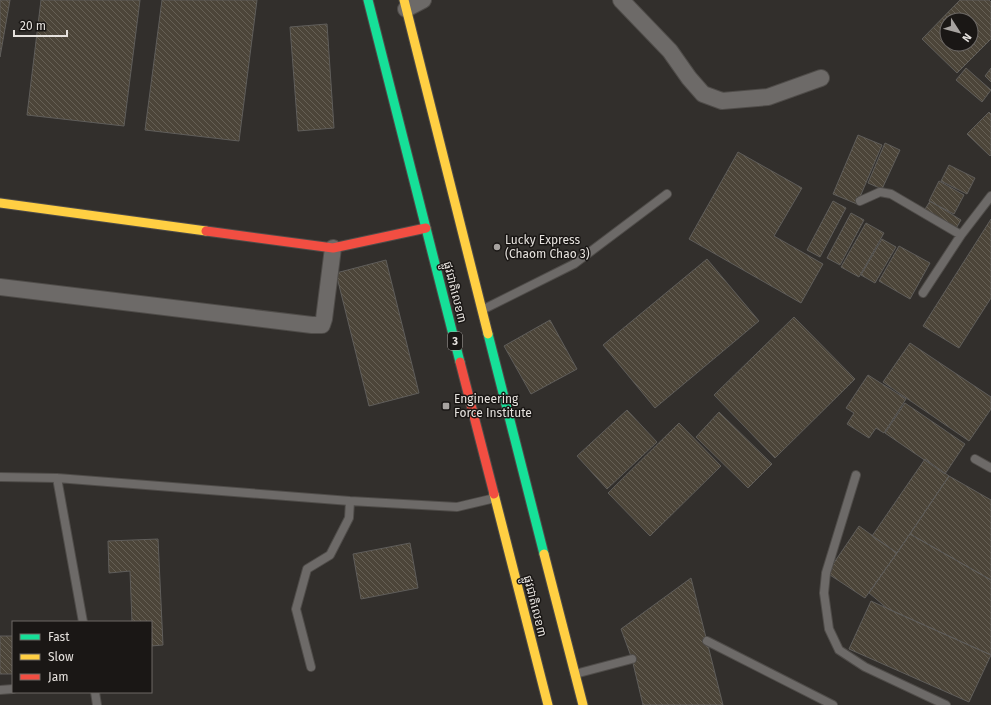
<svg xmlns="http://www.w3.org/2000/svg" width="991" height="705" viewBox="0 0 991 705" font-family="'Fira Sans','Noto Sans Khmer',sans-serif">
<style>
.building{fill:url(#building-back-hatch);stroke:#5f5d5a;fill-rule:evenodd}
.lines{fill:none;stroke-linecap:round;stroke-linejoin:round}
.lane-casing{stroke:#4f4c49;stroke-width:10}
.street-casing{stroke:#4f4c49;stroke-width:18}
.fast-casing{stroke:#4f4c49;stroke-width:11}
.slow-casing{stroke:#4f4c49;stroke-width:11}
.jam-casing{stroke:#4f4c49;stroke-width:11}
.lane{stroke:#6d6a68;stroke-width:8}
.street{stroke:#6d6a68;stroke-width:16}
.fast{stroke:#16e098;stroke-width:9}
.slow{stroke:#ffcf43;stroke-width:9}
.jam{stroke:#f24e42;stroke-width:9}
.poi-dot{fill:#a7a3a0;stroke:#1a1715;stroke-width:1.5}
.labels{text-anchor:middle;stroke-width:3;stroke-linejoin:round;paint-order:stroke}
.shield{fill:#1a1715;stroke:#a9a5a2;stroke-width:1}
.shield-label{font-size:11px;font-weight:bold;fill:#e6e2de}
.poi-label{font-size:12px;fill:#e6e2de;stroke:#1a1715;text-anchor:start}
.street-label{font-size:12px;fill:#e6e2de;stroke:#1a1715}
</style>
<defs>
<pattern id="building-back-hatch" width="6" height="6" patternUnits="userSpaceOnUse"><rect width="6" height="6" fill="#4c4539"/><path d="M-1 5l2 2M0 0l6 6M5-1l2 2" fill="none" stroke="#666055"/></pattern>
</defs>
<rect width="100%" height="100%" fill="#322f2c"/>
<path class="building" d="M0,0H10L0,57Z
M41,0H140L124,126L27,115Z
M162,0H257L239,141L145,130Z
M960,0H989L991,2V39L957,73L922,39ZM947,20H971V44H947Z
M327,24L334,128L298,131L290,27Z
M966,68L991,90L982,102L956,80Z
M991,68V82L985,76Z
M989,112L991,114V155L990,156L967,134Z
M858,135L882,145L857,204L833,194Z
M885,143L900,150L882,189L868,183Z
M738,152L802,188L774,236L823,264L801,303L689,239Z
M949,165L975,178L967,194L941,181Z
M939,181L964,195L954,214L929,201Z
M833,201L846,208L820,257L807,250Z
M930,201L961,220L955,230L924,211Z
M851,213L864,220L840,265L827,258Z
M991,219V298L959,348L923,326Z
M866,223L884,233L859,277L841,267Z
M882,239L896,247L875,283L861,275Z
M899,246L930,263L910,299L879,281Z
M707,259L759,321L655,408L603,345Z
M386,260L419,393L369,406L336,273Z
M794,317L855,379L775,458L714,395Z
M550,320L577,369L531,394L504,346Z
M910,343L991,397V409L969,441L883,382Z
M868,375L906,399L884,433L876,428L869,438L847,424L854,413L846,408Z
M905,403L965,444L945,474L885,433Z
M627,410L657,442L607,489L577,456Z
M719,412L772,464L748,488L696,437Z
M679,423L721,466L650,536L608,493Z
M925,459L949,476L897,553L872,536Z
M949,476L991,500V580L910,534Z
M859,526L897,553L865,598L827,573Z
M910,534L991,580V655L888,609L869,593Z
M158,539L163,645L151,646V622H132L130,571L109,573L108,541Z
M410,543L418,588L361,599L353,554Z
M691,578L723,705H643L632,659L621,629Z
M871,601L991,655L969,702L849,649Z
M0,636H13V674H0Z"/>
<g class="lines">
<g class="lane-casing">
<path id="lane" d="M860,201L880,192L891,194L961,235
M923,293L961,235L991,196
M484,309L574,264L667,194
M975,459L991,468
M856,475L826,573L824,593L829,629L839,650L865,667L946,705
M0,477L57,478L350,501L457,507L495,498
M57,478L83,622
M707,641L833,705
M311,667L296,609L307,569L330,555L349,518L350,501
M575,674L632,659
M0,690L13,689
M95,692L97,705"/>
</g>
<g class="street-casing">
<path id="street" d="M621,0L670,51L689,78L703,94L722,101L768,97L821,78
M406,9L423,0
M0,287L312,325H322L324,319L333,248"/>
</g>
<g class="fast-casing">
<path id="fast" d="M368,0L460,362
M488,334L544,554"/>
</g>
<g class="slow-casing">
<path id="slow" d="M404,0L488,334
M0,203L206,231
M494,494L548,705
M544,554L583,705"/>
</g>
<g class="jam-casing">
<path id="jam" d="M206,231L333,248L426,228
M460,362L494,494"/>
</g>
<use href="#lane" class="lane"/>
<use href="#street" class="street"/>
<use href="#fast" class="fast"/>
<use href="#slow" class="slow"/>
<use href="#jam" class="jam"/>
</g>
<g class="poi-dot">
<circle cx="497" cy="247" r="4"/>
<rect x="442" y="402" width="8" height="8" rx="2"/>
</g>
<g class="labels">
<rect class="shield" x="448" y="332" width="14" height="18" rx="3"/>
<g class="shield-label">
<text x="455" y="345">3</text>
</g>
<g class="poi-label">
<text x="505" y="244">Lucky Express<tspan x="505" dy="14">(Chaom Chao 3)</tspan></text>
<text x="454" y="403">Engineering<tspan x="454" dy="14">Force Institute</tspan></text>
</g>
<g class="street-label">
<text transform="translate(455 292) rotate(76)" y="4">ផ្លូវជាតិលេខ៣</text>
<text transform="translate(535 606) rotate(76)" y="4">ផ្លូវជាតិលេខ៣</text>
</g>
</g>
<rect x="12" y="621" width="140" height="72" fill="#1a1715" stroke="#6c6865"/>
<rect x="20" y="634" width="20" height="6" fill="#16e098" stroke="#6c6865"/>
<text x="48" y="641" font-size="12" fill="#e6e2de">Fast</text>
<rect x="20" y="654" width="20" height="6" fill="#ffcf43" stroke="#6c6865"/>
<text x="48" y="661" font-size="12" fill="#e6e2de">Slow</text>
<rect x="20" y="674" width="20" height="6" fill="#f24e42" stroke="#6c6865"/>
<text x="48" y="681" font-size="12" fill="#e6e2de">Jam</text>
<g transform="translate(959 32) rotate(126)"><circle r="19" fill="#1a1715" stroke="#6c6865"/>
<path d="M0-3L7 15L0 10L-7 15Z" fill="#a7a3a0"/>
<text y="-6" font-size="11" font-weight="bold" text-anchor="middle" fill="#e6e2de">N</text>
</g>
<path d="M14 30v6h53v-6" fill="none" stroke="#e6e2de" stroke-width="2"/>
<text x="20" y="30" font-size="12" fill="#e6e2de" stroke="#1a1715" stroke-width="3" paint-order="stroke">20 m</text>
</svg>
